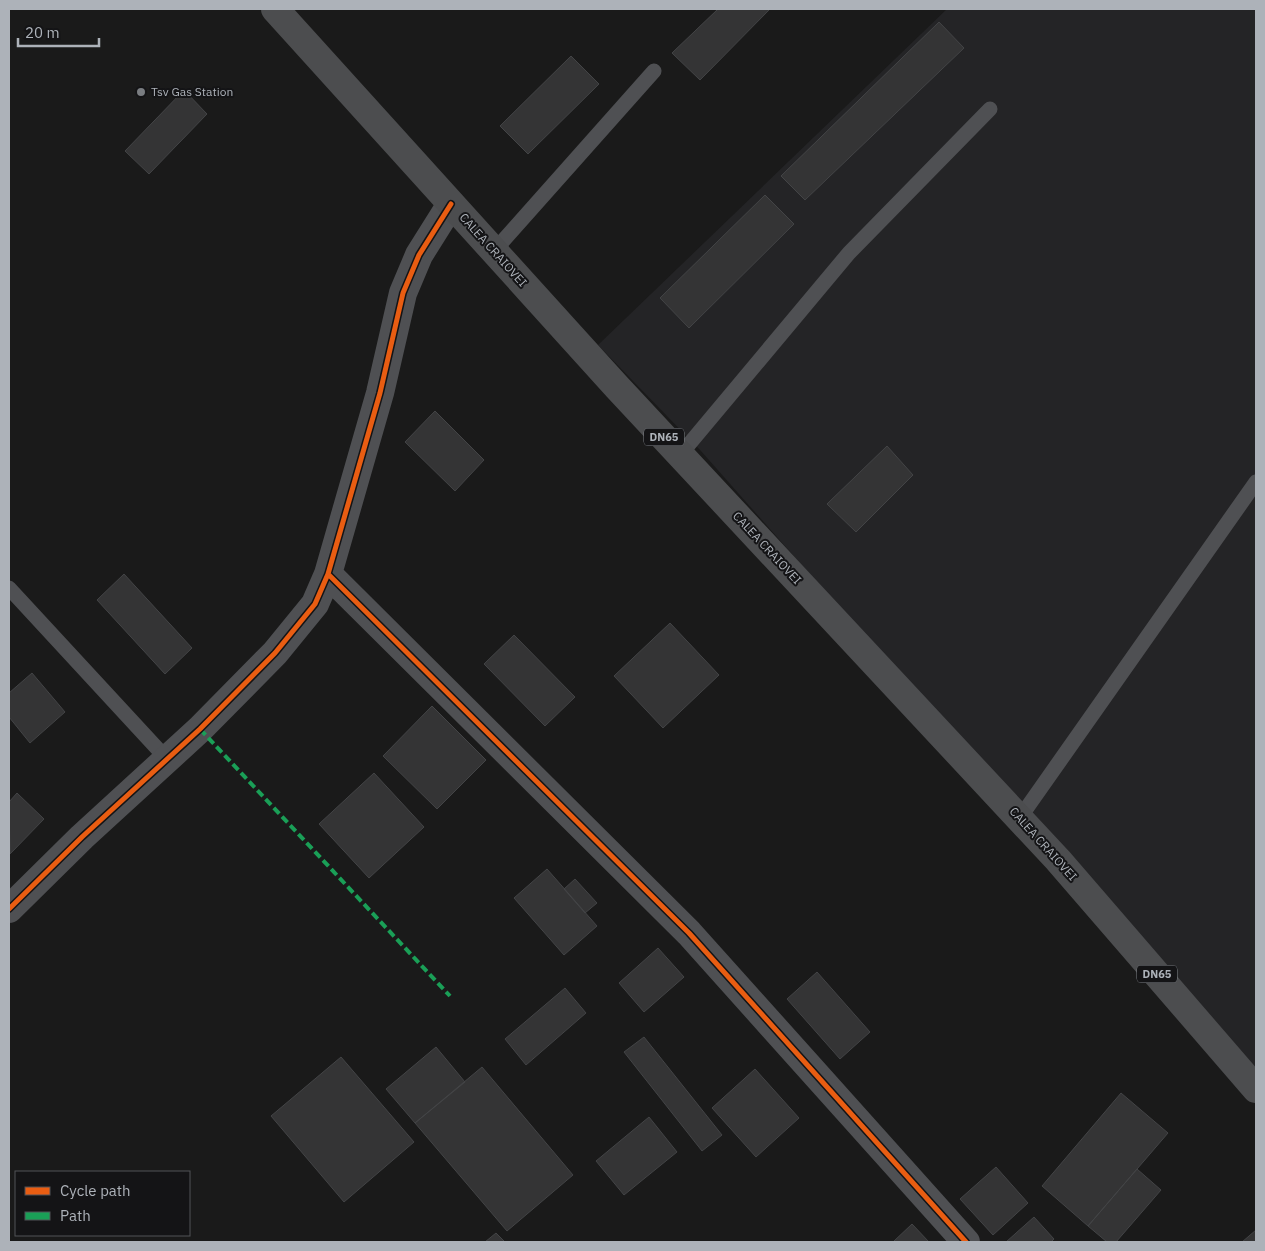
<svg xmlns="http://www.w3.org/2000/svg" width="1265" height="1251" viewBox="0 0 1265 1251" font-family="'IBM Plex Sans',sans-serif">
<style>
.built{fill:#242426}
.building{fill:#343435;stroke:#434446}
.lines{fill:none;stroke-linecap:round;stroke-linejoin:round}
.lane{stroke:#4f5053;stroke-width:15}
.street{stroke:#4f5053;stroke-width:28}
.primary{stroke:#4c4d4f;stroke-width:28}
.quiet{stroke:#1a9f57;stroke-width:4;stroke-dasharray:8 4;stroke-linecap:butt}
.cycleway-casing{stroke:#141416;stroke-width:8}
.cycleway{stroke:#e95d12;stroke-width:5}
.poi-dot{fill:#7a7d81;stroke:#141416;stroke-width:2}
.labels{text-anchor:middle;stroke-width:4;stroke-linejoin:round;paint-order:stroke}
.shield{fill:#141416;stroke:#7f8388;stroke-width:1}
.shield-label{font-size:11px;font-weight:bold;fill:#adb2b9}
.poi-label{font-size:12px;fill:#adb2b9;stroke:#141416;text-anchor:start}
.street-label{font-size:12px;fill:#adb2b9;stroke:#141416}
</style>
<rect width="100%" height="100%" fill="#1a1a1a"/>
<path class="built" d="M947,9H1256V1075L1184,998L701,451L598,345Z"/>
<path class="building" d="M718,9H770L700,80L672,53Z
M939,22L964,48L805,200L781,176Z
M571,56L599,84L528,154L500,126Z
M184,90L207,114L149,174L125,151Z
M765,195L794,224L689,328L660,298Z
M435,411L484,460L455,491L405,442Z
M887,446L913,475L856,532L827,504Z
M124,574L192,648L165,674L97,600Z
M670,623L719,675L663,728L614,676Z
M514,635L575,697L545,726L484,664Z
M32,673L65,712L30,743L9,717V693Z
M432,706L486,760L437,809L383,756Z
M374,773L424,827L369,878L319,824Z
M17,793L44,819L10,854L9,802Z
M547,869L597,926L564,955L514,898Z
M575,879L597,903L585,913L564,889Z
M658,948L684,977L644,1012L619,983Z
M817,972L870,1032L840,1059L787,999Z
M565,988L586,1013L526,1065L505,1039Z
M644,1037L722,1135L702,1151L624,1052Z
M436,1047L465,1082L415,1123L386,1089Z
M341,1057L414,1142L344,1202L271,1116Z
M482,1067L573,1175L507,1231L415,1123Z
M755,1069L799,1118L756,1157L712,1108Z
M1121,1093L1168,1133L1088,1226L1042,1186Z
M649,1117L677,1152L624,1195L596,1161Z
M996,1167L1028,1203L993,1235L960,1199Z
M1137,1169L1161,1190L1116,1242H1107L1088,1226Z
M1034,1217L1054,1239L1051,1242H1006Z
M912,1224L929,1242H893Z
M1256,1230V1242H1242Z
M496,1233L505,1242H485Z"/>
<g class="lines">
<path class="lane" d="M494,251L654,71
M680,455L849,253L990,109
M9,588L167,759
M1019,819L1256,482"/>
<path class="street" d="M328,574L689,933L966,1242
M9,909L82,837L200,729L275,653L315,604L328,574L380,393L403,293L419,255L451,204"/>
<path class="primary" d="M275,9L617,387L1058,860L1256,1089"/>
<path class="quiet" d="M200,729L450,996"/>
<g class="cycleway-casing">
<path id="cycleway" d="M328,574L689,933L966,1242
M9,909L82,837L200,729L275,653L315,604L328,574L380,393L403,293L419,255L451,204"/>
</g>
<use href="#cycleway" class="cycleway"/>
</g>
<circle class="poi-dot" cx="141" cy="92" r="5"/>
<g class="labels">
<g class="shield">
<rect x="644" y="428.5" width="40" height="17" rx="4"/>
<rect x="1137" y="965.5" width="40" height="17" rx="4"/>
</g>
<g class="shield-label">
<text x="664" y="441">DN65</text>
<text x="1157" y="978">DN65</text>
</g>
<g class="poi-label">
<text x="151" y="96">Tsv Gas Station</text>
</g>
<g class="street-label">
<text transform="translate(493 250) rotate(48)" y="4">CALEA CRAIOVEI</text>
<text transform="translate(767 548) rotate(47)" y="4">CALEA CRAIOVEI</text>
<text transform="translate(1043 844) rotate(48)" y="4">CALEA CRAIOVEI</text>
</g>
</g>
<rect width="1265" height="1251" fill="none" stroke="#adb2b9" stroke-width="20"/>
<rect x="15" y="1171" width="175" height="65" fill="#141416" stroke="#515357"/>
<rect x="25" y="1187" width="25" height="8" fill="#e95d12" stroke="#515357"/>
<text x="60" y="1196" font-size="15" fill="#adb2b9">Cycle path</text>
<rect x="25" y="1212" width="25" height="8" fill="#1a9f57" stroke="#515357"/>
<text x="60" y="1221" font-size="15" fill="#adb2b9">Path</text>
<path d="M18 38v8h81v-8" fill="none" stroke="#adb2b9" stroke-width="2.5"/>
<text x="25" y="38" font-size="15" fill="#adb2b9" stroke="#141416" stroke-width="4" paint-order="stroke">20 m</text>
</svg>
